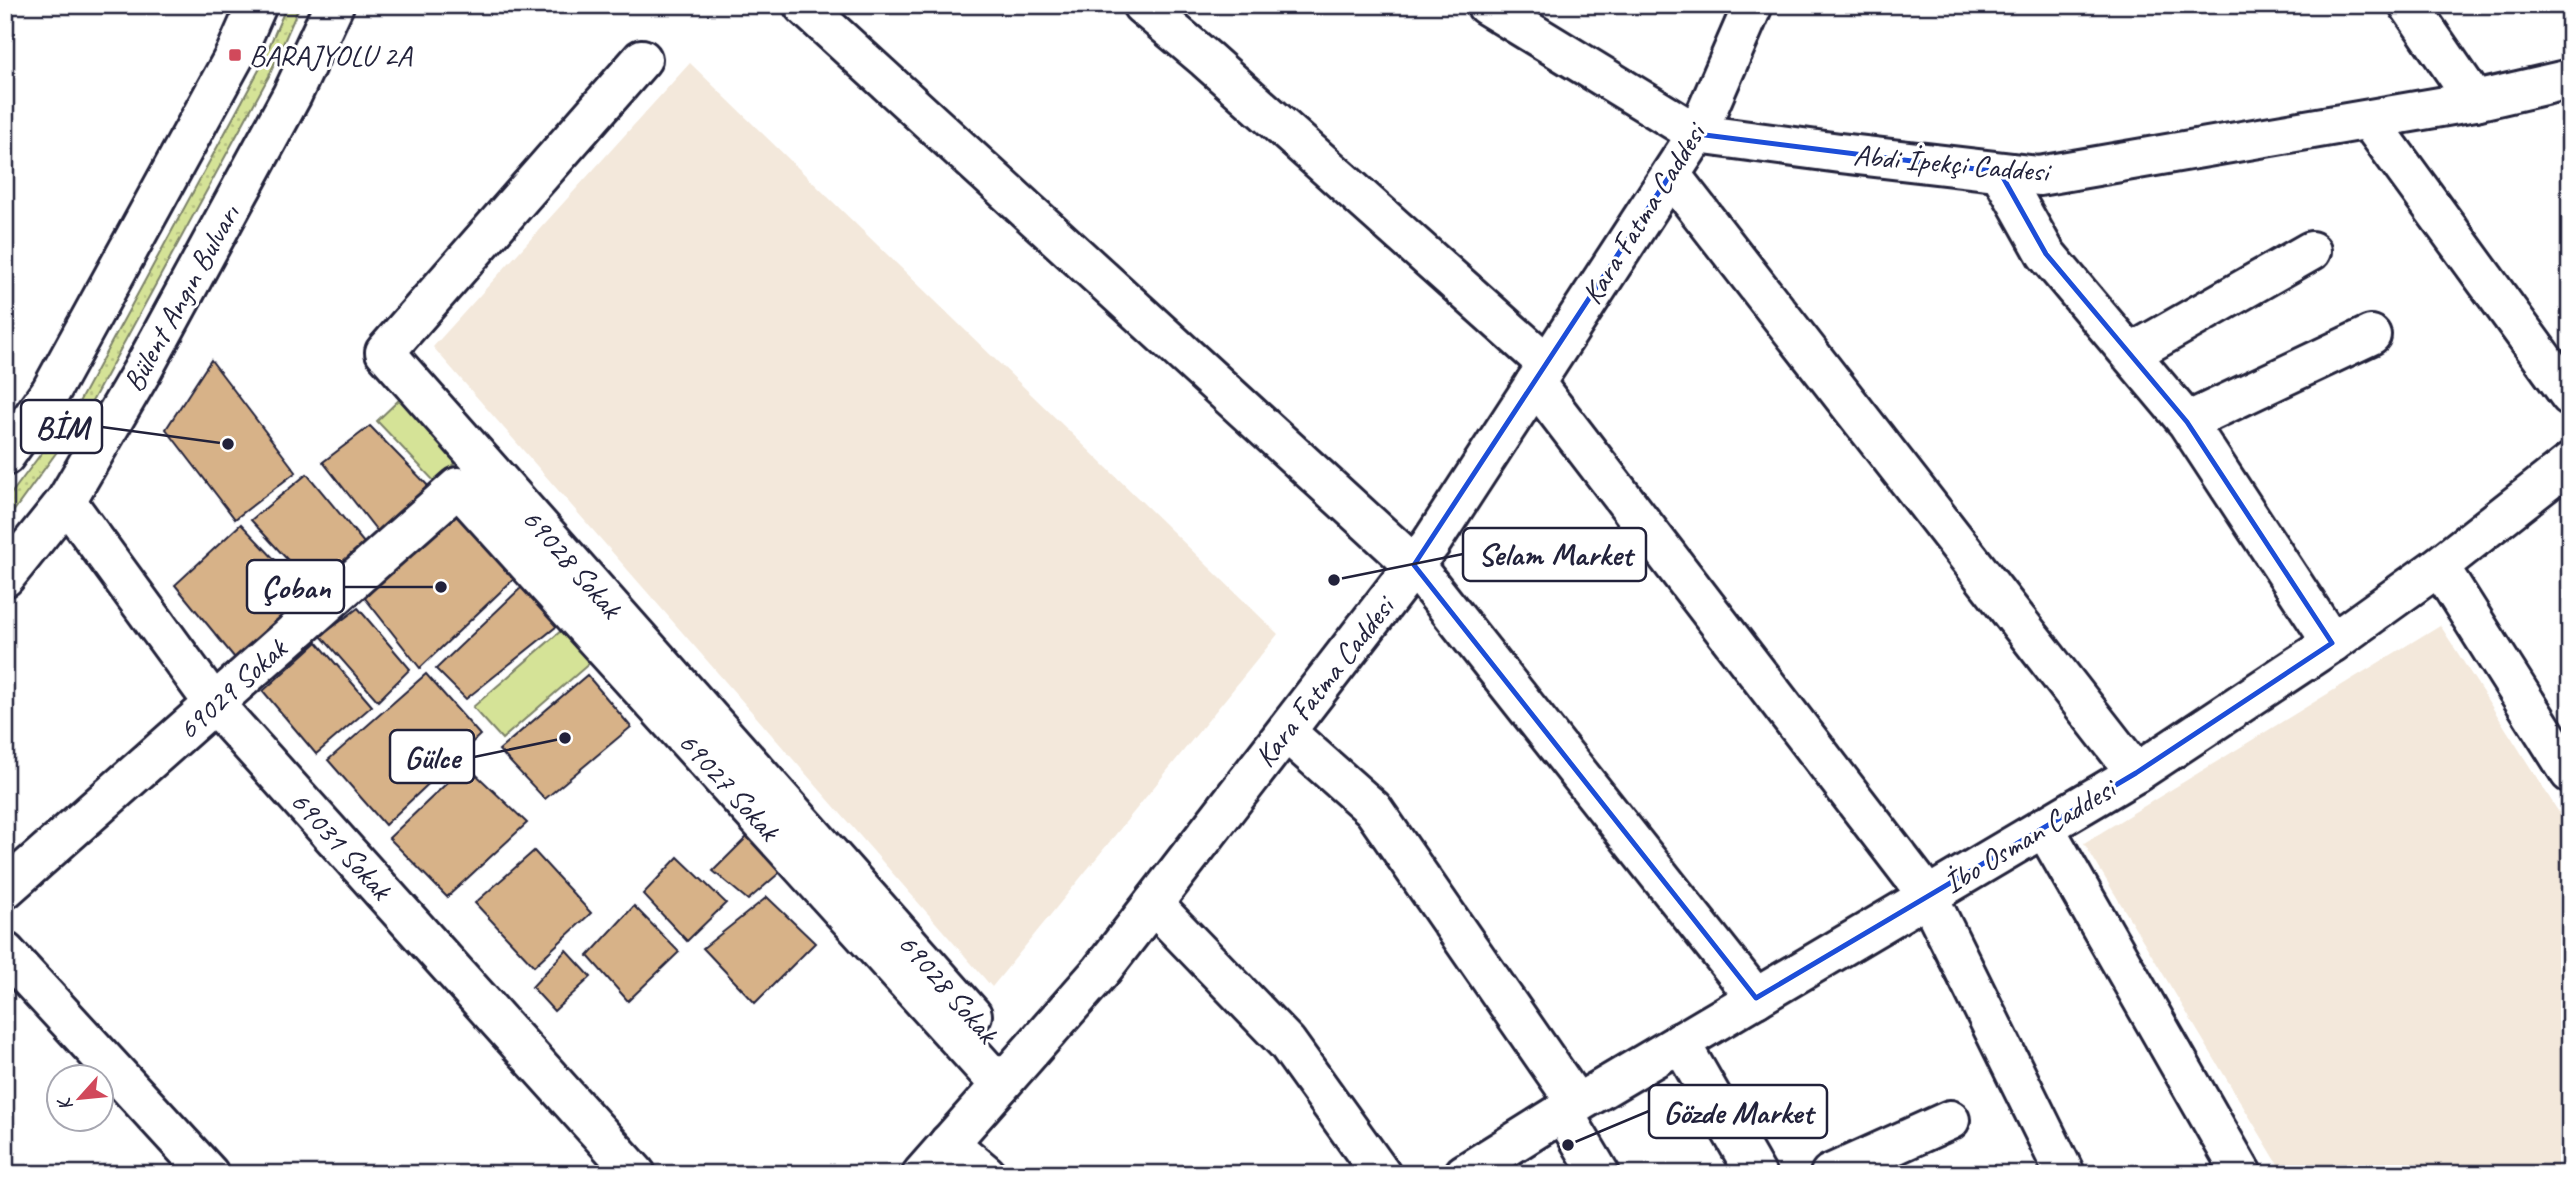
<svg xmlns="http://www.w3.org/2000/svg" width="2575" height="1179" viewBox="0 0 2575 1179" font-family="Caveat,sans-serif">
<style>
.built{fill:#f3e8db}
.grass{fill:url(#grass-dots);stroke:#7c8269;stroke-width:2}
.garden{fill:#d5e397;stroke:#7c8269;stroke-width:2}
.building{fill:#d7b288;stroke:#22223b;stroke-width:2}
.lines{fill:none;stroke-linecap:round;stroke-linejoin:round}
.street-casing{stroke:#22223b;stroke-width:44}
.secondary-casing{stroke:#22223b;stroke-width:44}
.street{stroke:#fff;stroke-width:38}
.secondary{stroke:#fff;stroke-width:38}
.marked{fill:none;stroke:#1d4ed8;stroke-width:5;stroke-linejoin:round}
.poi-dot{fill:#d1495b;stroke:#fff;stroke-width:2.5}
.labels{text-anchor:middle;stroke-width:6;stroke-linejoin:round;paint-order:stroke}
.poi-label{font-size:30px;fill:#22223b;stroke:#fff;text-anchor:start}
.street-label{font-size:30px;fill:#22223b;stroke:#fff}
.leader{fill:none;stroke:#22223b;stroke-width:2.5}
.callout-dot{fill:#22223b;stroke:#fff;stroke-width:2.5}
.callout{fill:#fff;stroke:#22223b;stroke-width:2.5}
.callout-label{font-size:32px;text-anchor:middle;font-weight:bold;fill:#22223b}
</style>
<defs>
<pattern id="grass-dots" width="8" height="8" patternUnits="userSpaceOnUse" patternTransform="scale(1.75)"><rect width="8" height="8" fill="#d5e397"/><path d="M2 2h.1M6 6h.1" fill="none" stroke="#b7c283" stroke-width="1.8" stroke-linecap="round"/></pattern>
</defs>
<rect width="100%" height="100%" fill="#fff"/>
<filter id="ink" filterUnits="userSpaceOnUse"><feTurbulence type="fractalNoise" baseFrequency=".0143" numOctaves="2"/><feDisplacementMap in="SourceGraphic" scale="14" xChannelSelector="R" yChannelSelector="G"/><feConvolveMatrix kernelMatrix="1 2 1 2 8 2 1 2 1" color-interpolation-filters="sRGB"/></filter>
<g filter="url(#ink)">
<path class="built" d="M690,63L1278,634L992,987L433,347Z
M2440,625L2570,830V1174H2284L2084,843Z"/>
<path class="grass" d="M287,5H300L269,76L88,409L5,523V502L78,404L259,70Z"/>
<path class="garden" d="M401,398L458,461L434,481L377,421Z
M562,630L591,662L502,739L473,707Z"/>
<path class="building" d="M211,360L296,472L235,519L166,429Z
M370,426L434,492L382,537L323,462Z
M307,474L369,549L319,594L251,520Z
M455,507L518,575L420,668L365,598Z
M241,524L315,602L239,663L175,585Z
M528,581L562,622L466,699L436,669Z
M358,608L410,669L378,701L321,636Z
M317,642L372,706L316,754L263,691Z
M426,674L480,735L385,825L328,760Z
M587,675L631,727L545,799L499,750Z
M466,765L527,823L447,897L389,838Z
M751,833L785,868L748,900L713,871Z
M534,851L591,913L534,966L475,903Z
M678,857L726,903L687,941L643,894Z
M767,897L815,943L755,1003L703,948Z
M634,906L679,952L628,1001L588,956Z
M566,950L591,977L554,1011L532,987Z"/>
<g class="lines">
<g class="street-casing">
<path id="street" d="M803,5L1414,565L1756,998
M1142,5L1206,59L1547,364
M2409,5L2475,101
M642,59L385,352L972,1015
M2369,120L2570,396
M2000,172L2046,254L2187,422L2332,643
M1671,175L2136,773
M2130,354L2311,251
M1535,383L1928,896L2065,1174
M2187,422L2371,335
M66,501L215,705L636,1174
M2439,566L2570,773
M1286,732L1373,809L1577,1104
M2044,827L2242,1174
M5,889L458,487L1000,1085
M1153,904L1287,1043L1381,1174
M5,952L209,1174
M1680,1042L1756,1174
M1563,1112L1600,1174
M949,1143L986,1174
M1830,1174L1950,1120"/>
</g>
<g class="secondary-casing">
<path id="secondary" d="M1486,5L1697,134L1840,153L2039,176L2475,101L2570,79
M5,456L51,391L235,55L257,5
M5,577L66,501L142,371L292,95L334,5
M922,1174L1101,971L1431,543L1697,134L1753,5
M1464,1174L1563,1112L2136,773L2332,643L2439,566L2570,463"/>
</g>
<use href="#street" class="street"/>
<use href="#secondary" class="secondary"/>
</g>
</g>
<path class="marked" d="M1697,134L2000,172L2046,254L2187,422L2332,643L2136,773L1756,998L1414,565Z"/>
<rect class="poi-dot" x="228" y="48" width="14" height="14" rx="3.5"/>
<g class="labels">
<g class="poi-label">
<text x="249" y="65">BARAJYOLU 2A</text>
</g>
<g class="street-label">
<text transform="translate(1951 163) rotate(5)" y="10">Abdi İpekçi Caddesi</text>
<text transform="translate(1643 214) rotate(-58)" y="10">Kara Fatma Caddesi</text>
<text transform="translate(181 298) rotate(-61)" y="10">Bülent Angın Bulvarı</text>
<text transform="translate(572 563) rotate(49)" y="10">69028 Sokak</text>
<text transform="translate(1324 682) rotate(-52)" y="10">Kara Fatma Caddesi</text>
<text transform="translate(232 689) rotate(-42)" y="10">69029 Sokak</text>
<text transform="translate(729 786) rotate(48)" y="10">69027 Sokak</text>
<text transform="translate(2029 836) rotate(-31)" y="10">İbo Osman Caddesi</text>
<text transform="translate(341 845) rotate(48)" y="10">69031 Sokak</text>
<text transform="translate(948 988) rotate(49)" y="10">69028 Sokak</text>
</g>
</g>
<path class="leader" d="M228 444L102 427M1334 580L1463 554M441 587L344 587M565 738L474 757M1568 1145L1649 1111"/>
<g class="callout-dot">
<circle cx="228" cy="444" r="7"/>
<circle cx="1334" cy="580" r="7"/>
<circle cx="441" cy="587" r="7"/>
<circle cx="565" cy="738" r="7"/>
<circle cx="1568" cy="1145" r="7"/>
</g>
<g class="callout">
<rect x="21" y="400" width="81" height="53" rx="7"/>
<rect x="1463" y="528" width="183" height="53" rx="7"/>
<rect x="247" y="560" width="97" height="53" rx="7"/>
<rect x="390" y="730" width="84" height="53" rx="7"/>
<rect x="1649" y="1085" width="178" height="53" rx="7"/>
</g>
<g class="callout-label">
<text x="62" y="438">BİM</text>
<text x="1555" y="565">Selam Market</text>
<text x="296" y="598">Çoban</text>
<text x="432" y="768">Gülce</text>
<text x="1738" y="1123">Gözde Market</text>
</g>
<rect width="2575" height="1179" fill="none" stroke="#fff" stroke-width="28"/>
<rect x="14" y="14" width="2547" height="1151" fill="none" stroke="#22223b" stroke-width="2.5" filter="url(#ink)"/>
<g transform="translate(80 1098) rotate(243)"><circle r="33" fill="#ffffff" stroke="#a7a7b1" stroke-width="2"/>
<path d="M0-5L12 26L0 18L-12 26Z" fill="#d1495b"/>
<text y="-10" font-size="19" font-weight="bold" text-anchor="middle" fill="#22223b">K</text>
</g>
</svg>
